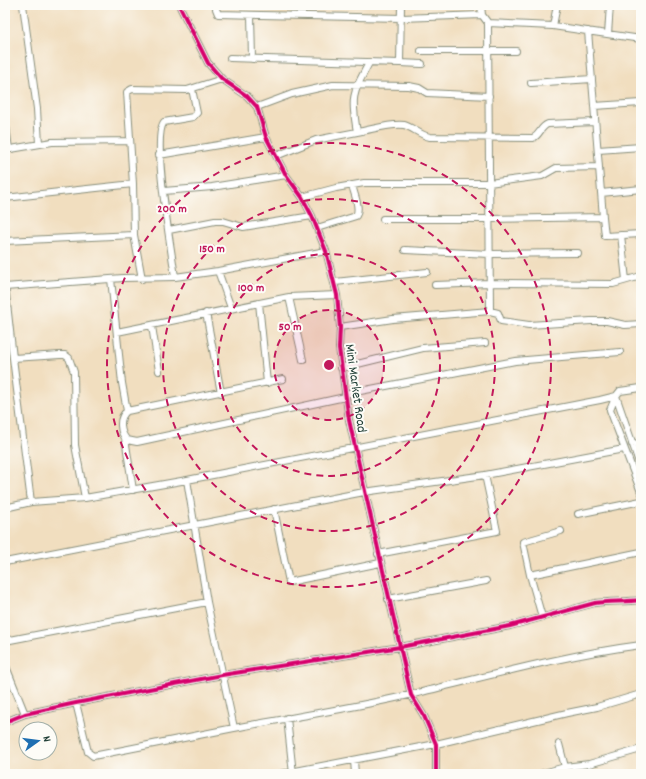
<svg xmlns="http://www.w3.org/2000/svg" width="646" height="779" viewBox="0 0 646 779" font-family="Dekko,sans-serif">
<style>
.lines{fill:none;stroke-linecap:round;stroke-linejoin:round}
.street-casing{stroke:#888e7a;stroke-width:8}
.street{stroke:#fff;stroke-width:6}
.cycleway-casing{stroke:#fdfcf7;stroke-width:6}
.cycleway{stroke:#d6006c;stroke-width:4}
.ring{fill:none;stroke:#c2185b;stroke-width:2;stroke-dasharray:7 5}
.labels{text-anchor:middle;stroke-width:4;stroke-linejoin:round;paint-order:stroke}
.street-label{font-size:14px;fill:#1f3d34;stroke:#fdfcf7}
.centre{fill:#c2185b;stroke:#fdfcf7;stroke-width:2}
.ring-label{font-size:12px;text-anchor:middle;font-weight:bold;fill:#c2185b;stroke:#fdfcf7;stroke-width:4;stroke-linejoin:round;paint-order:stroke}
</style>
<rect width="100%" height="100%" fill="#fdfcf7"/>
<filter id="ink" filterUnits="userSpaceOnUse"><feTurbulence type="fractalNoise" baseFrequency=".025" numOctaves="2"/><feDisplacementMap in="SourceGraphic" scale="8" xChannelSelector="R" yChannelSelector="G"/><feConvolveMatrix kernelMatrix="1 2 1 2 8 2 1 2 1" color-interpolation-filters="sRGB"/></filter>
<filter id="wash" filterUnits="userSpaceOnUse"><feTurbulence type="fractalNoise" baseFrequency=".012" numOctaves="4" result="noise"/><feDisplacementMap in="SourceGraphic" scale="16" xChannelSelector="R" yChannelSelector="G"/><feGaussianBlur stdDeviation="0.9" result="paint"/><feColorMatrix in="noise" values="0 0 0 0 0 0 0 0 0 0 0 0 0 0 0 0 0 1.4 0 .05"/><feComposite in="paint" operator="in"/></filter>
<g filter="url(#wash)">
<rect width="100%" height="100%" fill="#f1debf"/>
</g>
<g filter="url(#ink)">
<g class="lines">
<g class="street-casing">
<path id="street" d="M23,5L37,109L39,144
M179,5L208,63L222,79L247,96L257,107L266,137L286,175L302,197L312,216L326,251L337,295L340,327L339,348L349,420L411,695L424,716L436,744V774
M217,5L216,9L218,14L402,18L482,15
M481,5L482,15L488,23L490,311
M251,15L252,59
M488,23L553,26L641,39
M553,26L557,5
M588,31L603,217
M608,34L610,5
M421,51H516
M230,58L400,63L401,5
M400,63L422,64
M531,83L592,79
M594,106L641,103
M257,107L292,94L333,85L409,86L419,88L427,93L489,96
M5,119L9,149
M357,132C371,130 390,123 404,125C412,127 420,135 430,137L533,138C540,135 540,127 548,124L595,122
M5,150L52,142L130,141
M598,150L641,147
M159,155L266,137
M276,156L316,140L357,132C351,96 352,95 369,63
M164,191L212,187L286,175
M601,193L641,189
M302,197L336,188L364,183H489L542,176L556,168L599,167
M5,198L133,184
M383,219H490L603,217L605,236L641,234
M317,228L356,216C361,208 354,194 352,185
M169,230L215,221H223L243,227L312,216
M621,235L626,280
M5,241L134,235
M405,250L490,254L578,253
M218,271L231,308
M175,277C172,253 151,137 164,122L193,117L197,113L192,89
M111,279L122,383L127,411C118,418 120,433 127,440L137,442L345,397
M142,279L134,235L133,184L127,92L132,89L187,90L222,79
M335,282L427,272
M5,285L13,358
M435,285L490,283L613,284L641,276
M5,287L123,278L175,277L218,271L326,251
M289,297L303,360
M259,303L267,383
M206,313L221,393
M152,326L159,371
M340,327L393,319L490,311L498,313L501,321L529,325L591,321H607L625,325L641,324
M117,332L289,297L337,295
M341,368L423,348L485,343
M641,388L620,391L616,396L610,410L641,492
M345,394L515,361L620,352
M616,396L641,468
M127,411L283,379
M125,438L133,490
M632,444L641,443
M187,480L600,400L616,396
M31,502L13,358L60,355H65L69,358L74,372L75,445L85,498
M5,508L31,502L85,498L187,480L207,602
M274,509L289,582L380,563
M578,514L641,501
M378,554L497,531L485,475
M5,562L364,492L485,475L624,449
M530,575L523,542L561,531
M388,599L486,581
M542,617L530,575L641,552
M5,641L207,602L234,728L93,756L88,752L76,703
M5,664L25,714
M287,718L293,774
M5,722L25,714L76,703L222,675L400,647L510,626L595,603C610,601 625,602 641,600
M234,728C294,717 354,708 413,694C489,676 564,655 641,645
M354,760L355,774
M565,767L589,764L641,749
M280,774L436,744L567,713L597,707L641,694
M540,774L565,767L559,744"/>
</g>
<use href="#street" class="street"/>
<g class="cycleway-casing">
<path id="cycleway" d="M179,5L208,63L222,79L247,96L257,107L266,137L286,175L302,197L312,216L326,251L337,295L340,327L339,348L349,420L411,695L424,716L436,744V774
M5,722L25,714L76,703L222,675L400,647L510,626L595,603C610,601 625,602 641,600"/>
</g>
<use href="#cycleway" class="cycleway"/>
</g>
</g>
<circle cx="329" cy="365" r="55" fill="#c2185b" fill-opacity=".12"/>
<g class="ring">
<circle cx="329" cy="365" r="55"/>
<circle cx="329" cy="365" r="111"/>
<circle cx="329" cy="365" r="166"/>
<circle cx="329" cy="365" r="222"/>
</g>
<g class="labels">
<g class="street-label">
<text transform="translate(357 388) rotate(82)" y="5">Mini Market Road</text>
</g>
</g>
<circle cx="329" cy="365" r="6" class="centre"/>
<g class="ring-label">
<text x="172" y="212">200 m</text>
<text x="212" y="252">150 m</text>
<text x="251" y="291">100 m</text>
<text x="290" y="330">50 m</text>
</g>
<rect width="646" height="779" fill="none" stroke="#fdfcf7" stroke-width="20"/>
<g transform="translate(38 741) rotate(76)"><circle r="19" fill="#fdfcf7" stroke="#a4b0a9"/>
<path d="M0-3L7 15L0 10L-7 15Z" fill="#1f6fb2"/>
<text y="-6" font-size="11" font-weight="bold" text-anchor="middle" fill="#1f3d34">N</text>
</g>
</svg>
